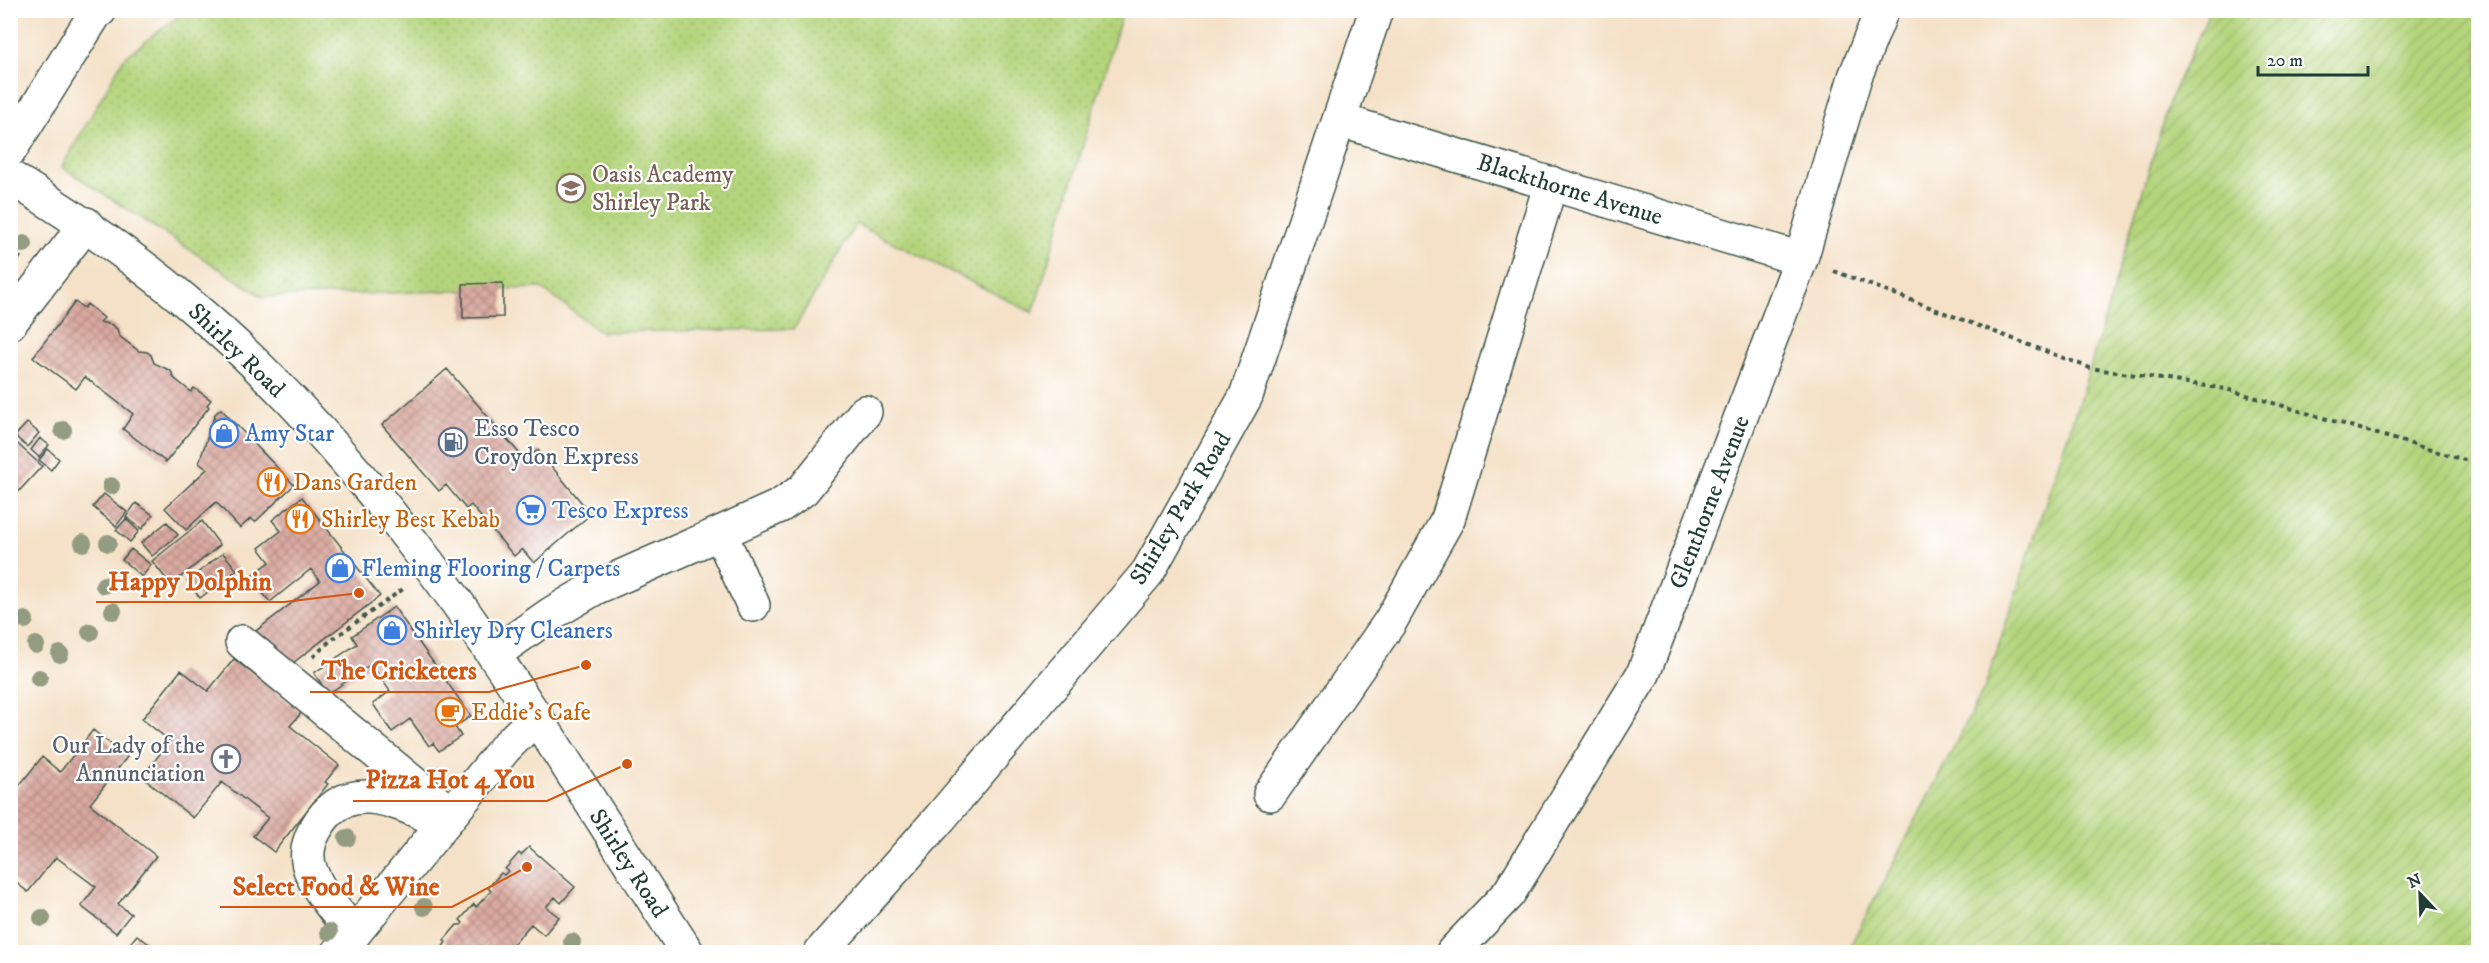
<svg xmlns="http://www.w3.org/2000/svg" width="2489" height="963" viewBox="0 0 2489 963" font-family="'IM FELL DW Pica',serif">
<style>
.park{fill:url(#park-dots);stroke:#6a8858;stroke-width:1.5}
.garden{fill:url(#garden-furrows);stroke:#6a8858;stroke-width:1.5}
.building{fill:url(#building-cross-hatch)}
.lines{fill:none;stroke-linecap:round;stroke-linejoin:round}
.minor-casing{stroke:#3f564a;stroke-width:36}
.major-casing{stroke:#3f564a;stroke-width:36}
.path{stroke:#3f564a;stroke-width:4;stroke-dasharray:4.5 4.5;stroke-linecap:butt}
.minor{stroke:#fff;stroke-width:33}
.major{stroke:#fff;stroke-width:33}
.tree{fill:#939c80}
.labels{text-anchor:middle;stroke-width:4.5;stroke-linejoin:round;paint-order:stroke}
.education-label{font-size:24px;fill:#785e54;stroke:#fff;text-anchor:start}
.street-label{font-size:24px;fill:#1f3d34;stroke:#fff}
.service-label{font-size:24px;fill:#4e5e75;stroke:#fff;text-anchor:start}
.shop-label{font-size:24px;fill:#366cbe;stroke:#fff;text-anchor:start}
.food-label{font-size:24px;fill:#c56008;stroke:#fff;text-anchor:start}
.worship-label{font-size:24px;fill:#5b616d;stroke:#fff;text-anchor:end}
.leader{fill:none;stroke:#d45610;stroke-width:2}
.callout-dot{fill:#d45610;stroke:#fff;stroke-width:2}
.callout-label{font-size:26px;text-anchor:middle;font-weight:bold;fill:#d45610;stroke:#fff;stroke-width:4.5;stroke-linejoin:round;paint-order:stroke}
</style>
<defs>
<pattern id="park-dots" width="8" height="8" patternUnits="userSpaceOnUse" patternTransform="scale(1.5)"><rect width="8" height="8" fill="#b4d47c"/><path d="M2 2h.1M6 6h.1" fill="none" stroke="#9ab76c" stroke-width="1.8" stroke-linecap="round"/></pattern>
<pattern id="garden-furrows" width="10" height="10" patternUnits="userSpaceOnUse" patternTransform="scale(1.5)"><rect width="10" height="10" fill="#b4d47c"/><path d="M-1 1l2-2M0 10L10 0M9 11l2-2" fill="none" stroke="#9ab76c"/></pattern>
<pattern id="building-cross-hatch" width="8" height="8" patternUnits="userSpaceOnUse" patternTransform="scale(1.5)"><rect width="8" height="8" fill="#dbaaa1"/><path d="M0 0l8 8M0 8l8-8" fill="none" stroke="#b18c84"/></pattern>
</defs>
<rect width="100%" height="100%" fill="#fff"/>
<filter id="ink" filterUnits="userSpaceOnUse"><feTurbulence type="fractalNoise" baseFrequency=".0167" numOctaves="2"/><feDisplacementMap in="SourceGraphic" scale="12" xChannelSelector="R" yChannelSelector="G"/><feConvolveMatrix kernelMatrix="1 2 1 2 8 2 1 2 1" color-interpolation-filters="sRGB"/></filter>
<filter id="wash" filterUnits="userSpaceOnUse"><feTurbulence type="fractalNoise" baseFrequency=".008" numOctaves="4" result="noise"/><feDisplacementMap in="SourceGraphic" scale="24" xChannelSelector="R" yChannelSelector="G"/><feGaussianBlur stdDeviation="1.35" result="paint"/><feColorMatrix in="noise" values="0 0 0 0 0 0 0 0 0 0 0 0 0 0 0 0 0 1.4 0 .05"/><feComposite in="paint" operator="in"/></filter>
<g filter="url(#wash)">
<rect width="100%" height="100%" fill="#f4e1c7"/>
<path class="park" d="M185,11H1123L1033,313L856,224L794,329L601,332L541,288L263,297L62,167L124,58Z"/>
<path class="garden" d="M2210,11H2478V952H1847L1985,687L2090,368L2170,99Z"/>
<g id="blocks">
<path class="building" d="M10,246L20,251L18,255L21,257L10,272Z
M503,283V317L463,318V284Z
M75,302L84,308L87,304L104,318L100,322L112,325L117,329L119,336L139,351L147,352L151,355L154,363L171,371L174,378L191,392L194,388L211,400L207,405L209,407L166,462L123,429L133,414L85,377L76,389L33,357Z
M447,369L525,460L538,450L591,514L534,563L522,549L514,556L471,505L466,509L446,485L439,491L382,425Z
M221,409L294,485L255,522L251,518L240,528L216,502L186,530L165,508L207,469L199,463L215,414Z
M27,423L39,433L27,447L15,436Z
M10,437L42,466L10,501Z
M40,438L49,445L39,457L31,450Z
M48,449L59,459L51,470L39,460Z
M104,494L127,512L116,526L93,507Z
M302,497L380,596L285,669L256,631L320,581L311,569L270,602L250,577L270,562L259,548L281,531L272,520Z
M136,503L153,515L142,529L126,517Z
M126,519L139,531L130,542L116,530Z
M202,521L220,545L171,585L152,561Z
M167,522L178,535L152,556L141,543Z
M131,549L151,565L142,577L122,560Z
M223,553L237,570L200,598L187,581Z
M394,607L471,716L455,727L461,736L439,751L433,743L429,746L410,719L392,732L373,704L390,691L371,664L328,694L314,673L357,644L352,636Z
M234,659L302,712L290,726L339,765L325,782L328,784L274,852L253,836L268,818L222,782L193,818L142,777L170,741L142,719L181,670L208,691Z
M93,730L127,757L90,804L156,856L118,904L131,914L116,933L81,906L96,887L56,857L28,892L10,878V797L42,757L60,772Z
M529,847L575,887L561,903L555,897L546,907L559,917L544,935L531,924L513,944L523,952H442L440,951L446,942L444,940L457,925H461L463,923L460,920L474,904L476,907L491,891L488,888L501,873L504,875L508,871L505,869L519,853L521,855Z
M137,935L160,952H123Z"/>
</g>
</g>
<g filter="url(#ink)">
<use href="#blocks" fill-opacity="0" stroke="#3f564a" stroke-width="1.5"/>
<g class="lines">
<g class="minor-casing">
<path id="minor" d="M1339,120L1801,259
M10,150L95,14L100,10
M10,323L86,224
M720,533L780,506L803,490L865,412
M242,642L451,814
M494,654L551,614L595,588L720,533L753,605
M1270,794L1390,622L1448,519L1551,183
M354,934C340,915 321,896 312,874C305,859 307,844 315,830C347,772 401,804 444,823
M339,952L505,748L535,718
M821,952L940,818L1148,572L1246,396L1376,10
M1453,952L1509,893L1643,674L1801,259L1855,77L1882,10"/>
</g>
<g class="major-casing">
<path id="major" d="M10,177C73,216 133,256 189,304C400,481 539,724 687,952"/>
</g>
<path class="path" d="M1834,271L2090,368L2226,389L2478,464
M313,657L330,641L403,589"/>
<use href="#minor" class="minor"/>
<use href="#major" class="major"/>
</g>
<g class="tree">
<circle cx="24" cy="244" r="9"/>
<circle cx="63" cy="430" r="9"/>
<circle cx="111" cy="486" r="9"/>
<circle cx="83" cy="543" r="9"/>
<circle cx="108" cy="543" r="9"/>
<circle cx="104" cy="585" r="9"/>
<circle cx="113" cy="611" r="9"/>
<circle cx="25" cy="620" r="9"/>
<circle cx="90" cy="632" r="9"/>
<circle cx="36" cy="645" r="9"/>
<circle cx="60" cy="654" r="9"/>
<circle cx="39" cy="678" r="9"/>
<circle cx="347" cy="838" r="9"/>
<circle cx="424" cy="907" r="9"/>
<circle cx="42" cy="918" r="9"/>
<circle cx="329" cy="932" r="9"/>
<circle cx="572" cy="942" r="9"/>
</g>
</g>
<defs>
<g id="school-ring" transform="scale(1.5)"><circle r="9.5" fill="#fff" stroke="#8d6e63" stroke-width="1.5"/><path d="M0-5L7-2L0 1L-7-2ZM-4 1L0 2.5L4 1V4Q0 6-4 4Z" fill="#8d6e63"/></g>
<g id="shop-ring" transform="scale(1.5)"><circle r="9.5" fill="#fff" stroke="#3f7fe0" stroke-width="1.5"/><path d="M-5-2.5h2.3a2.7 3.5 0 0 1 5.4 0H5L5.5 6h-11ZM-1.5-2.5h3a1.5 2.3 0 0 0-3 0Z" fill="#3f7fe0"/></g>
<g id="fuel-ring" transform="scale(1.5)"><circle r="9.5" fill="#fff" stroke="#5c6f8a" stroke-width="1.5"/><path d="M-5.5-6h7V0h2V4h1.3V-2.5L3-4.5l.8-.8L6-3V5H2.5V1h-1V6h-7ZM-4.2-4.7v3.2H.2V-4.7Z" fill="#5c6f8a"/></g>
<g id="restaurant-ring" transform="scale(1.5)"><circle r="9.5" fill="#fff" stroke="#e8710a" stroke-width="1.5"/><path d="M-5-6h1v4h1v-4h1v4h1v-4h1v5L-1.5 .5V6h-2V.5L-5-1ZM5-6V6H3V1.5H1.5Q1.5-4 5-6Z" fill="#e8710a"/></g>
<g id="supermarket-ring" transform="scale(1.5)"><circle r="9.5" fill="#fff" stroke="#3f7fe0" stroke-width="1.5"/><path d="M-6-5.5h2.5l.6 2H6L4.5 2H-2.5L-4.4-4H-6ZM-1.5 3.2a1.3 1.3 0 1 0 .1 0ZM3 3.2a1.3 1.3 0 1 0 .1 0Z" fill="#3f7fe0"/></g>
<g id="cafe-ring" transform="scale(1.5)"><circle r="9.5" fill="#fff" stroke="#e8710a" stroke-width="1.5"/><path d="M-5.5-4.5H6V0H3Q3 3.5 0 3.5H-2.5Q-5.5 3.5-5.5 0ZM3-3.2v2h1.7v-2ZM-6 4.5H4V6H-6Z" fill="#e8710a"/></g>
<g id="church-ring" transform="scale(1.5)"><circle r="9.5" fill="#fff" stroke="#6b7280" stroke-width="1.5"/><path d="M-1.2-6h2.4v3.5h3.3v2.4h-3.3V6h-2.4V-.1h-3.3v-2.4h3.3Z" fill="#6b7280"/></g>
</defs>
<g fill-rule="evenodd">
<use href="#school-ring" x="571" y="188"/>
<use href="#shop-ring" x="224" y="433"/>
<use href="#fuel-ring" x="453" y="442"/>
<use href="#restaurant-ring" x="272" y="482"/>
<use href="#supermarket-ring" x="531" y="510"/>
<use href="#restaurant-ring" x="300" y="519"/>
<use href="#shop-ring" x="340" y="568"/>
<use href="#shop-ring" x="392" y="630"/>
<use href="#cafe-ring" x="450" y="712"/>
<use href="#church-ring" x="226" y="759"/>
</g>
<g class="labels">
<g class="education-label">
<text x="592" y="182">Oasis Academy<tspan x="592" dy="28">Shirley Park</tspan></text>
</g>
<g class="street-label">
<text transform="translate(1570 189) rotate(17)" y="8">Blackthorne Avenue</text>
<text transform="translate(237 350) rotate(44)" y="8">Shirley Road</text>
<text transform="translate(1709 502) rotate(-69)" y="8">Glenthorne Avenue</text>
<text transform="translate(1180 508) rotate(-59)" y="8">Shirley Park Road</text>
<text transform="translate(629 863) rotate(57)" y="8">Shirley Road</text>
</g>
<g class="service-label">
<text x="474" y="436">Esso Tesco<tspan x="474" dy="28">Croydon Express</tspan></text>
</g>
<g class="shop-label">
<text x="245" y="441">Amy Star</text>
<text x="552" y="518">Tesco Express</text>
<text x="361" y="576">Fleming Flooring / Carpets</text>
<text x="413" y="638">Shirley Dry Cleaners</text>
</g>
<g class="food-label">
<text x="293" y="490">Dans Garden</text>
<text x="321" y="527">Shirley Best Kebab</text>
<text x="471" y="720">Eddie's Cafe</text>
</g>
<g class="worship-label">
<text x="205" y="753">Our Lady of the<tspan x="205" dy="28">Annunciation</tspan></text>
</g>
</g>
<path class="leader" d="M359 593L284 602H96M586 665L489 692H310M627 764L547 801H353M527 867L452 907H220"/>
<g class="callout-dot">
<circle cx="359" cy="593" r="6"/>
<circle cx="586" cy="665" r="6"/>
<circle cx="627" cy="764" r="6"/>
<circle cx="527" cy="867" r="6"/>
</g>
<g class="callout-label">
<text x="190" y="590">Happy Dolphin</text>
<text x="399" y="679">The Cricketers</text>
<text x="450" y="788">Pizza Hot 4 You</text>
<text x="336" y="895">Select Food &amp; Wine</text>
</g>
<rect width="2489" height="963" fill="none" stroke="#fff" stroke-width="36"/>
<g transform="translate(2420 894) rotate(337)" stroke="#ffffff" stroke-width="4.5" paint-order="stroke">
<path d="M0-4.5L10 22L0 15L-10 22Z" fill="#1f3d34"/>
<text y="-9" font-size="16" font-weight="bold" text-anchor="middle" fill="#1f3d34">N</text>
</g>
<path d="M2258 66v9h110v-9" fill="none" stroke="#1f3d34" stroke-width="3"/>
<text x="2267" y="66" font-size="18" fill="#1f3d34" stroke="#ffffff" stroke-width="4.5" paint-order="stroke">20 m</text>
</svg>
